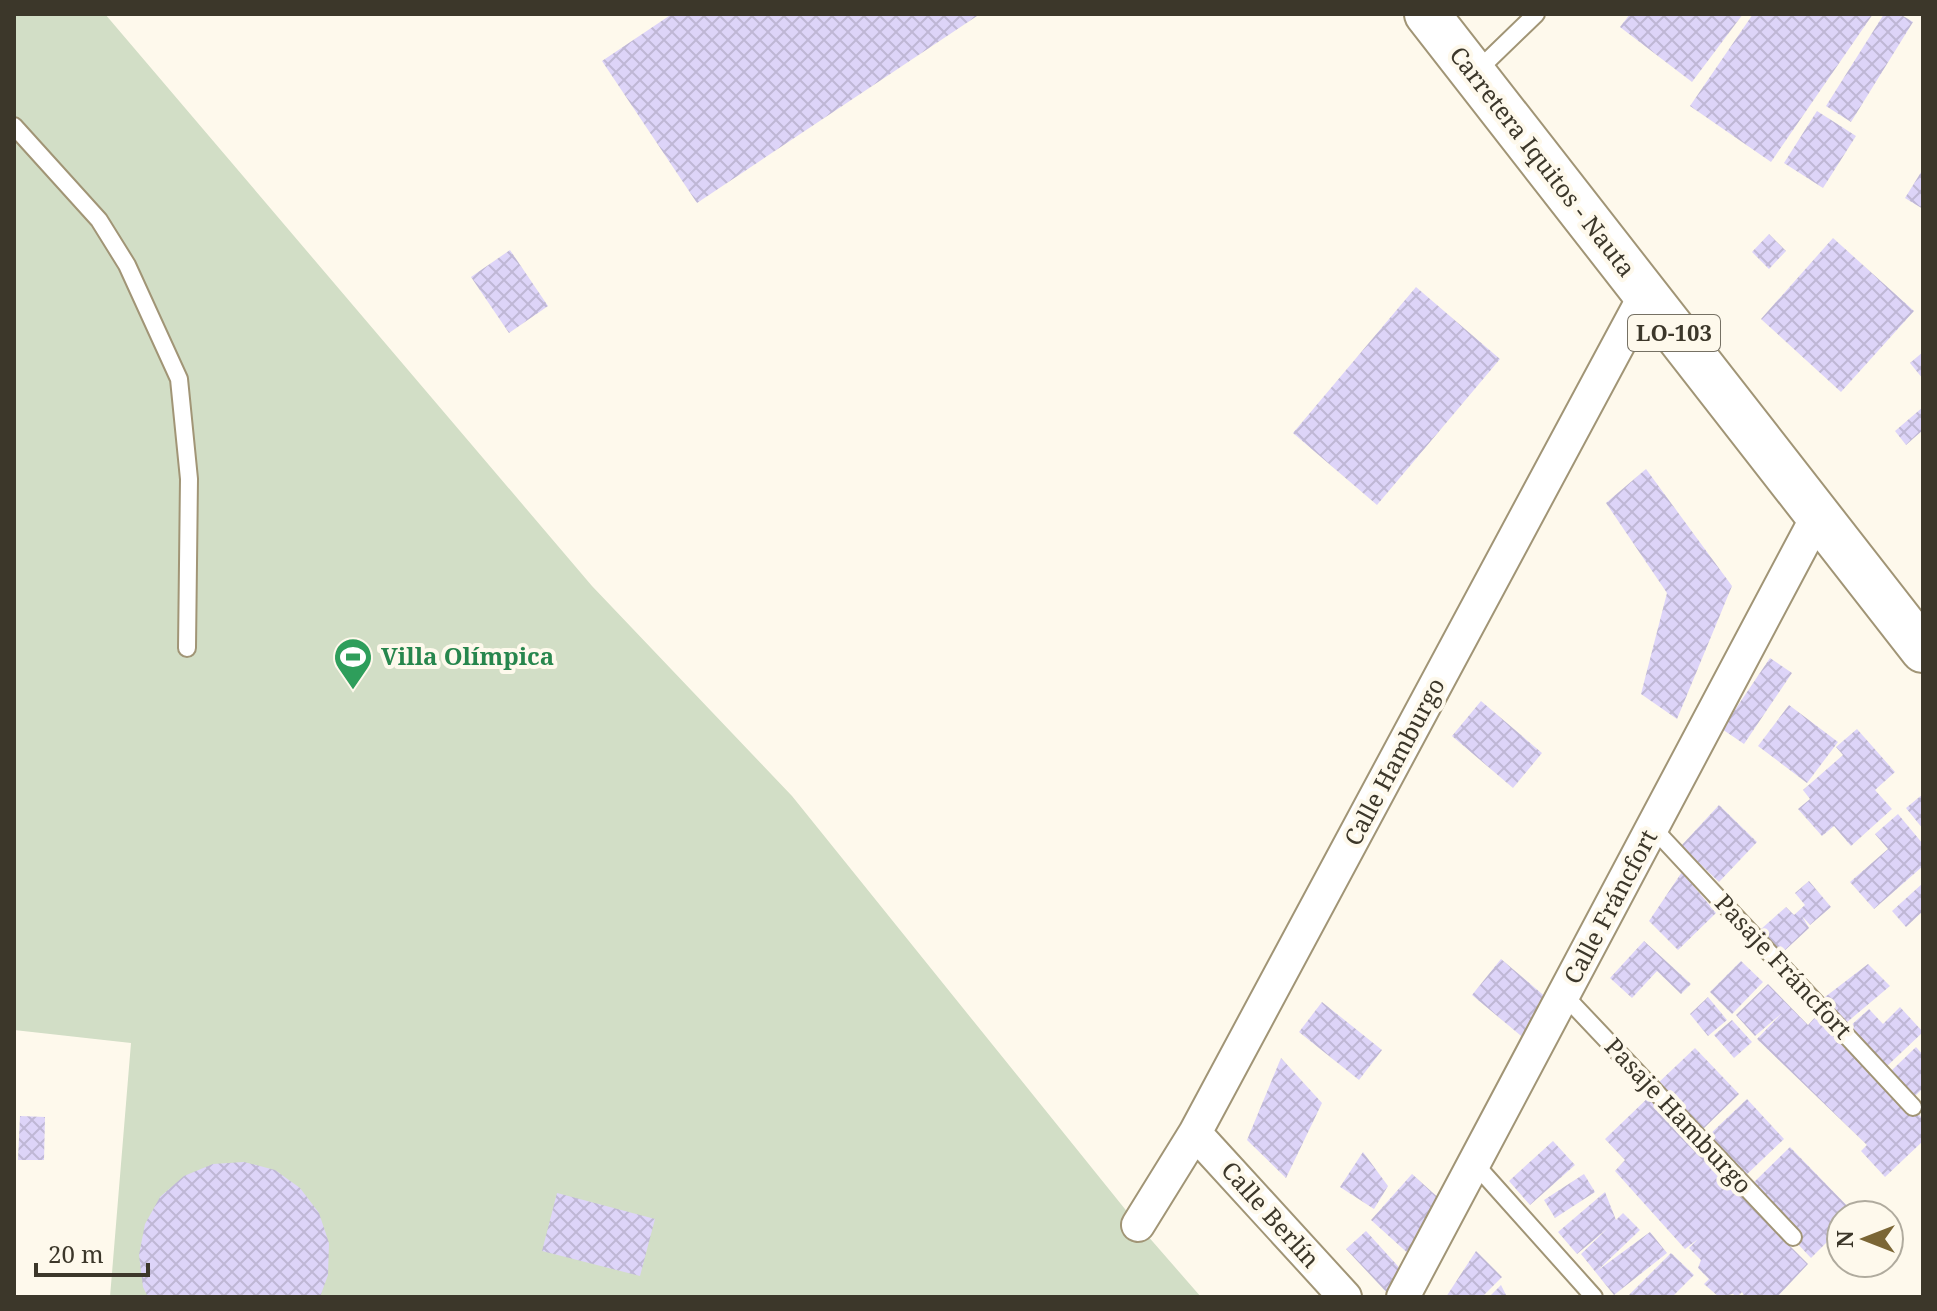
<svg xmlns="http://www.w3.org/2000/svg" width="1937" height="1311" viewBox="0 0 1937 1311" font-family="'Noto Serif',serif">
<style>
.pitch{fill:#d2dec6}
.building{fill:url(#building-cross-hatch)}
.lines{fill:none;stroke-linecap:round;stroke-linejoin:round}
.lane-casing{stroke:#a19576;stroke-width:20}
.street-casing{stroke:#a19576;stroke-width:36}
.primary-casing{stroke:#a19576;stroke-width:48}
.lane{stroke:#fff;stroke-width:16}
.street{stroke:#fff;stroke-width:32}
.primary{stroke:#fff;stroke-width:44}
.labels{text-anchor:middle;stroke-width:8;stroke-linejoin:round;paint-order:stroke}
.shield{fill:#fef9ec;stroke:#767164;stroke-width:2}
.shield-label{font-size:22px;font-weight:bold;fill:#3c372a}
.street-label{font-size:24px;fill:#3c372a;stroke:#fef9ec}
.leisure-label{font-size:24px;font-weight:bold;fill:#27864d;stroke:#fef9ec;text-anchor:start}
</style>
<defs>
<pattern id="building-cross-hatch" width="8" height="8" patternUnits="userSpaceOnUse" patternTransform="scale(2)"><rect width="8" height="8" fill="#ddd4f8"/><path d="M0 0l8 8M0 8l8-8" fill="none" stroke="#bfb7d5"/></pattern>
</defs>
<rect width="100%" height="100%" fill="#fef9ec"/>
<path class="pitch" d="M14,14H105L592,586L792,796L1133,1219L1201,1297H110L131,1043L14,1030Z"/>
<path class="building" d="M672,14H980L697,203L602,61Z
M1630,14H1743L1692,82L1620,27Z
M1753,14H1873L1771,162L1690,106Z
M1884,14H1900L1913,22L1851,122L1826,106Z
M1817,111L1856,136L1823,188L1784,163Z
M1923,169V209L1905,198Z
M1769,234L1786,251L1769,269L1752,252Z
M1833,238L1914,311L1841,392L1761,319Z
M510,250L548,306L509,333L471,277Z
M1416,287L1500,359L1377,505L1293,433Z
M1923,352V379L1910,363Z
M1923,407V430L1906,445L1895,431Z
M1646,469L1732,586L1677,719L1641,694L1667,593L1606,503Z
M1770,658L1792,673L1744,744L1722,729Z
M1481,701L1542,753L1513,788L1452,736Z
M1789,705L1838,742L1807,783L1758,746Z
M1857,729L1895,772L1875,790L1892,809L1851,846L1834,826L1822,836L1798,809L1810,799L1803,790L1843,755L1836,747Z
M1923,794V829L1906,808Z
M1719,805L1757,842L1719,882L1681,846Z
M1898,814L1923,844V866L1874,909L1850,882L1888,849L1875,834Z
M1682,872L1716,913L1678,950L1649,921Z
M1809,881L1831,907L1810,925L1802,916L1809,928L1781,954L1760,930L1786,907L1794,915L1805,905L1795,893Z
M1923,883V911L1906,927L1892,911Z
M1644,941L1691,984L1681,994L1657,971L1632,998L1610,978Z
M1501,959L1555,1005L1526,1040L1472,995Z
M1741,961L1763,982L1732,1014L1710,992Z
M1868,964L1890,986L1846,1023L1825,997Z
M1768,984L1808,1025L1819,1013L1923,1119V1141L1885,1177L1861,1151L1867,1145L1757,1039L1782,1013L1755,1036L1736,1015Z
M1708,997L1727,1020L1708,1036L1690,1014Z
M1322,1002L1382,1050L1359,1080L1299,1032Z
M1900,1007L1923,1032L1885,1068L1848,1028L1869,1009L1883,1024Z
M1732,1020L1752,1042L1734,1058L1714,1035Z
M1916,1047L1923,1055V1088L1913,1098L1889,1073Z
M1695,1048L1739,1094L1700,1132L1656,1085Z
M1281,1058L1322,1103L1286,1178L1247,1140Z
M1652,1094L1746,1190L1790,1147L1856,1215H1841V1228L1811,1258L1780,1225L1792,1241L1789,1245L1808,1264L1777,1297H1745L1742,1292L1737,1297L1733,1294L1719,1297L1704,1284L1709,1279L1698,1268L1701,1260L1689,1248L1698,1239L1685,1249L1615,1171L1625,1160L1605,1139Z
M1747,1099L1784,1139L1743,1178L1706,1138Z
M20,1116L45,1117L44,1160H18Z
M1553,1141L1575,1165L1530,1205L1509,1181Z
M1363,1152L1388,1186L1374,1209L1340,1187Z
M244,1162L275,1170L300,1188L319,1213L329,1243L328,1275L320,1297H148L143,1287L139,1255L145,1224L160,1197L184,1176L213,1164Z
M1412,1174L1452,1210L1411,1256L1371,1220Z
M1584,1174L1595,1192L1555,1218L1544,1200Z
M1605,1192L1616,1220L1623,1213L1640,1230L1597,1271L1650,1232L1667,1253L1614,1295L1581,1254L1608,1228L1577,1254L1558,1232Z
M557,1193L655,1219L640,1276L542,1251Z
M1366,1231L1406,1275L1391,1297L1346,1249Z
M1476,1251L1502,1277L1482,1297H1446Z
M1671,1253L1694,1275L1672,1297H1627Z
M1501,1285L1507,1297H1489Z"/>
<g class="lines">
<g class="lane-casing">
<path id="lane" d="M1475,73L1536,14
M14,126L99,220L127,265L179,379L189,479L187,648
M1653,828L1913,1107
M1564,995L1793,1237
M1475,1164L1594,1297"/>
</g>
<g class="street-casing">
<path id="street" d="M1195,1133L1345,1297
M1138,1225L1195,1133L1645,295
M1403,1297L1817,517"/>
</g>
<g class="primary-casing">
<path id="primary" d="M1427,14L1923,650"/>
</g>
<use href="#lane" class="lane"/>
<use href="#street" class="street"/>
<use href="#primary" class="primary"/>
</g>
<defs>
<g id="stadium-pin" transform="scale(2)"><path d="M0 17L-7.5 6A9.5 9.5 0 1 1 7.5 6Z" fill="#2e9e5b" stroke="#fef9ec"/><path d="M0-5a6.5 5 0 1 0 0 10a6.5 5 0 1 0 0-10ZM-3.5-1.8h7v3.6h-7Z" fill="#fff"/></g>
</defs>
<g fill-rule="evenodd">
<use href="#stadium-pin" x="353" y="657"/>
</g>
<g class="labels">
<rect class="shield" x="1628" y="315" width="92" height="36" rx="6"/>
<g class="shield-label">
<text x="1674" y="341">LO-103</text>
</g>
<g class="street-label">
<text transform="translate(1542 162) rotate(52)" y="8">Carretera Iquitos - Nauta</text>
<text transform="translate(1395 762) rotate(-62)" y="8">Calle Hamburgo</text>
<text transform="translate(1611 907) rotate(-62)" y="8">Calle Fráncfort</text>
<text transform="translate(1783 967) rotate(47)" y="8">Pasaje Fráncfort</text>
<text transform="translate(1678 1116) rotate(47)" y="8">Pasaje Hamburgo</text>
<text transform="translate(1270 1215) rotate(48)" y="8">Calle Berlín</text>
</g>
<g class="leisure-label">
<text x="381" y="665">Villa Olímpica</text>
</g>
</g>
<rect width="1937" height="1311" fill="none" stroke="#3c372a" stroke-width="32"/>
<g transform="translate(1865 1239) rotate(270)"><circle r="38" fill="#fef9ec" stroke="#b0ab9e" stroke-width="2"/>
<path d="M0-6L14 30L0 20L-14 30Z" fill="#7b6635"/>
<text y="-12" font-size="22" font-weight="bold" text-anchor="middle" fill="#3c372a">N</text>
</g>
<path d="M36 1263v12h112v-12" fill="none" stroke="#3c372a" stroke-width="4"/>
<text x="48" y="1263" font-size="24" fill="#3c372a" stroke="#fef9ec" stroke-width="6" paint-order="stroke">20 m</text>
</svg>
